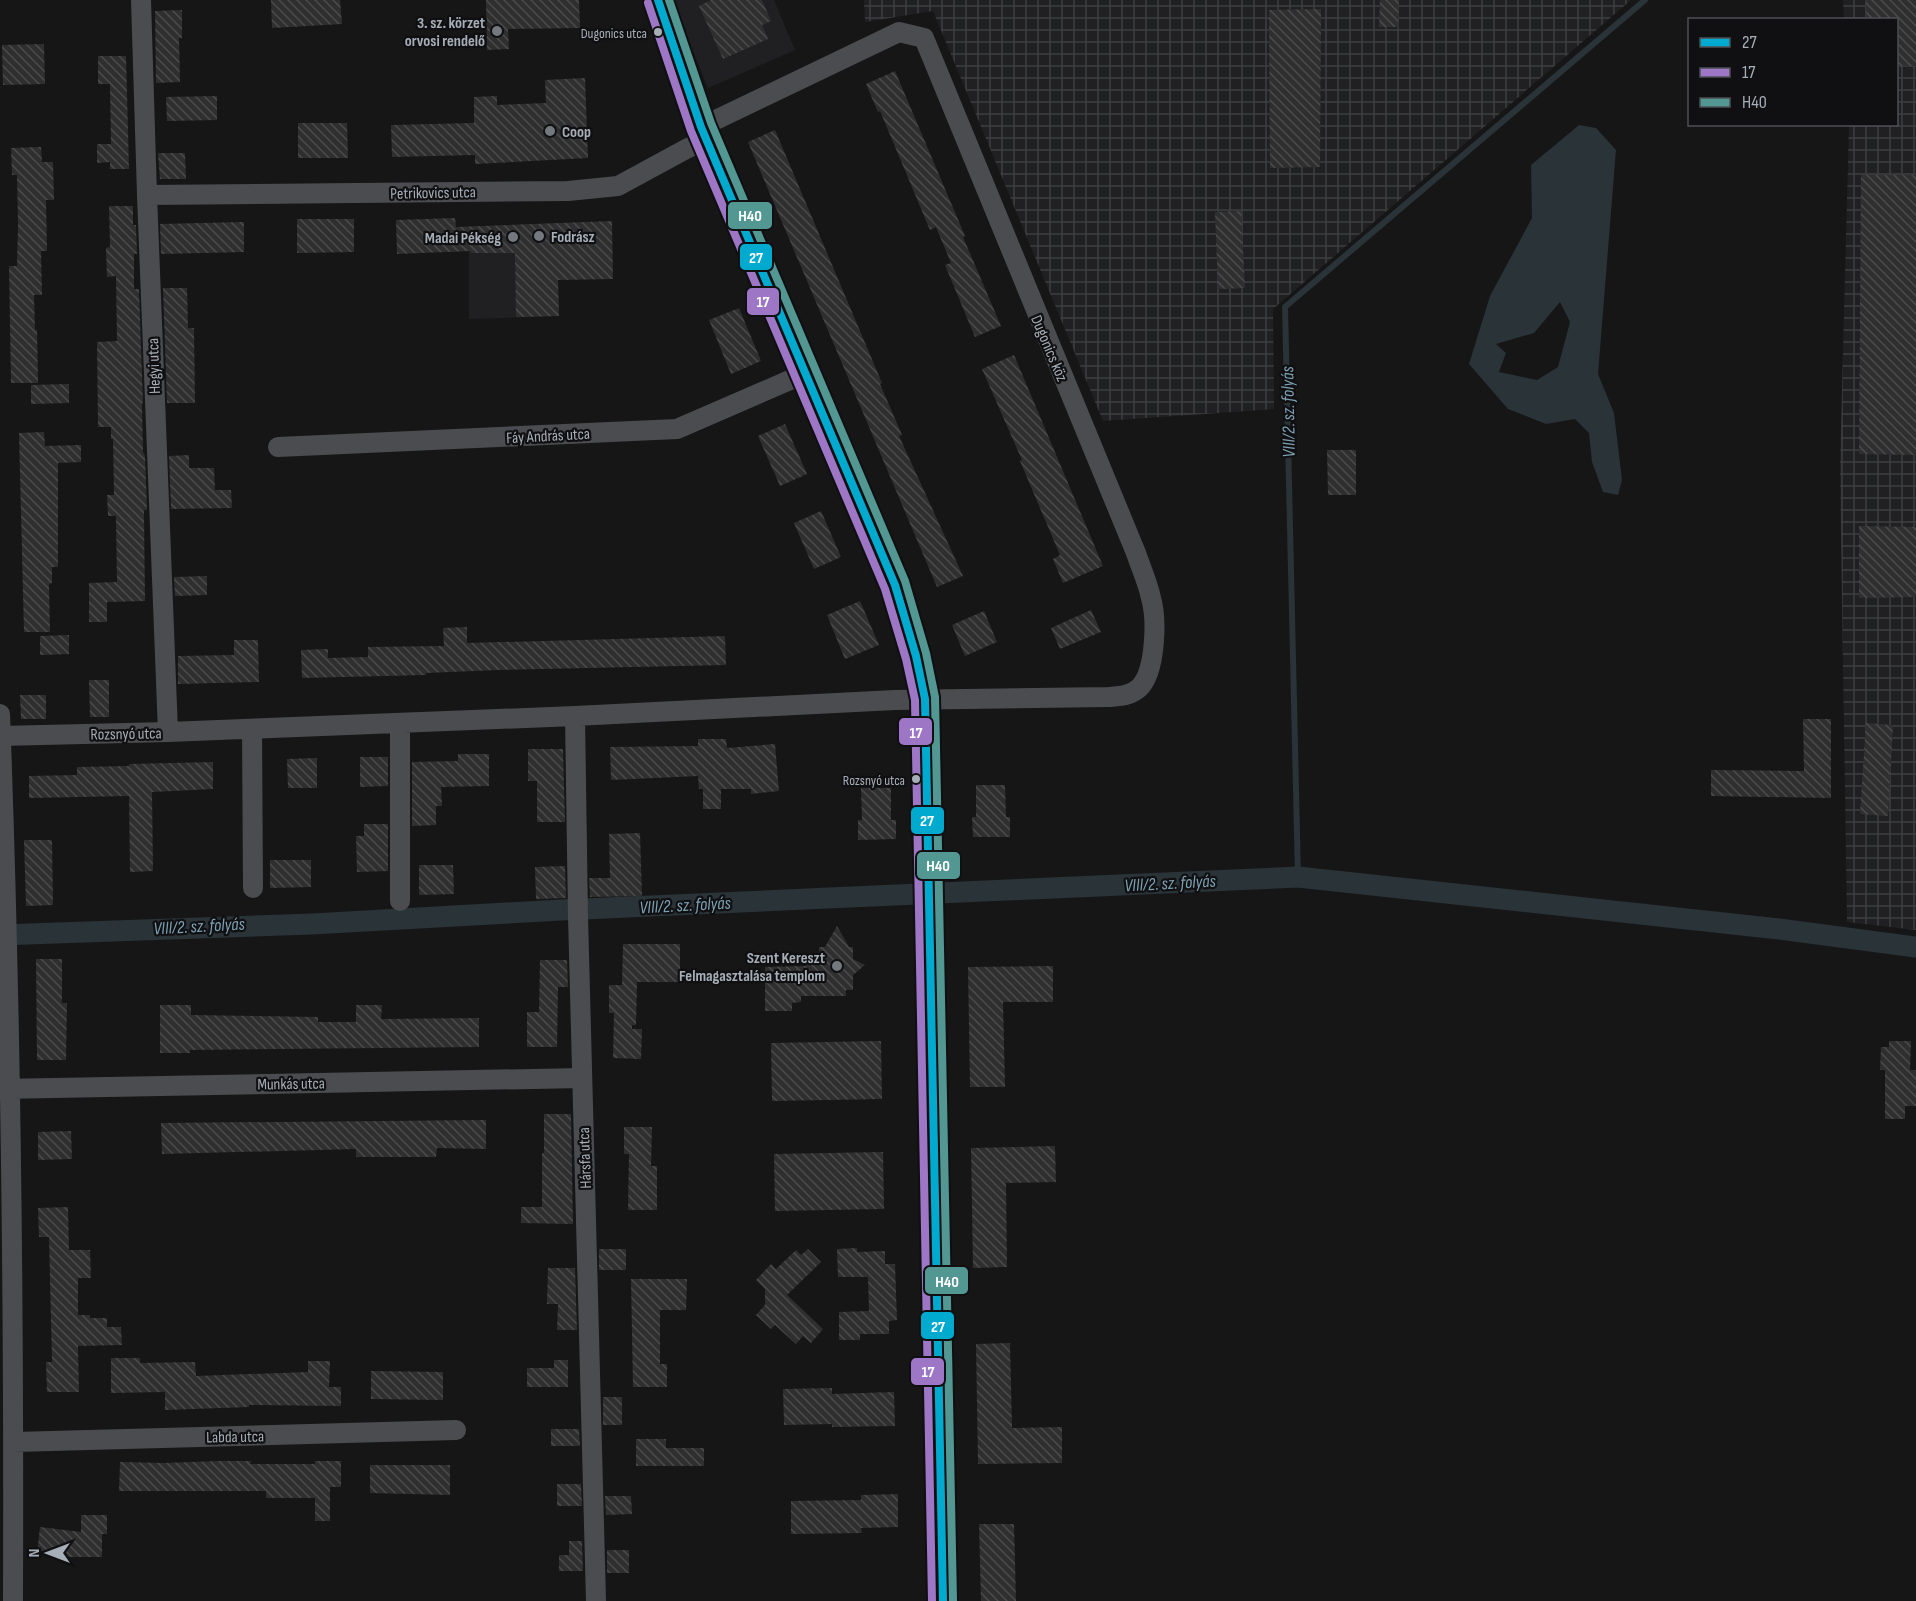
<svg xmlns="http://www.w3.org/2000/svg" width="1916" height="1601" viewBox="0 0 1916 1601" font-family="'Sofia Sans Condensed',sans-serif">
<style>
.built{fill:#202022}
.industrial{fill:url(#industrial-grid)}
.water{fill:#293338;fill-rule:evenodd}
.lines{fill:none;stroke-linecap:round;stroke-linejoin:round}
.stream{stroke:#293338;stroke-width:6}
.canal{stroke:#293338;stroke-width:21}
.building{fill:url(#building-back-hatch)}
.street{stroke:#4a4c4f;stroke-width:20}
.bus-1-casing{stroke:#101012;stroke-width:12}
.bus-2-casing{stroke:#101012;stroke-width:12}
.bus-3-casing{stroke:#101012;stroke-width:12}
.bus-1{stroke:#00a9ce;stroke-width:8}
.bus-2{stroke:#9d76c5;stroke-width:8}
.bus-3{stroke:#539793;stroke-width:8}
.poi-dot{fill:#74797f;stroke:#101012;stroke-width:2}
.bus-dot{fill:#a6aeb7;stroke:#101012;stroke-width:2}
.labels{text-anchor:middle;stroke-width:4.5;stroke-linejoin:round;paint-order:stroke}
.bus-label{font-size:14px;fill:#a6aeb7;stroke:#101012;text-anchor:end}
.poi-label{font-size:16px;font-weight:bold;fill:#a6aeb7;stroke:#101012;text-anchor:end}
.street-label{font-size:16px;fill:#a6aeb7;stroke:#101012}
.water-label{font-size:18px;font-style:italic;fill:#7da1b2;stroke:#101012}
.line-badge{stroke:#101012;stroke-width:2}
.badge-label{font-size:16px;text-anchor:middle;font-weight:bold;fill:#fff}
</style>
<defs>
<pattern id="industrial-grid" width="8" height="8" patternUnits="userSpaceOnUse" patternTransform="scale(1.5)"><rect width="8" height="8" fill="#202022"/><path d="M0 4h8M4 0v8" fill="none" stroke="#3d3e40"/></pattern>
<pattern id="building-back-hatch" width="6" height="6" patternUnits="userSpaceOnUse" patternTransform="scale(1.5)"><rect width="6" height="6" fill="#2f2f30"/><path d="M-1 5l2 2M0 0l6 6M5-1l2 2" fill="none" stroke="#4a4b4c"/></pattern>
</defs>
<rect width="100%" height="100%" fill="#161616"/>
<path class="built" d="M672,0H774L795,50L708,88Z
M556,223L559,316L469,319V227Z"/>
<path class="industrial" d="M864,0H1631L1273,309L1274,409L1103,421L933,11L865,22Z
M1843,0H1916V930L1847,922L1840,467L1849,125L1896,124V20L1844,19Z"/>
<path class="water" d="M1579,125L1596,128L1616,150L1598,374L1614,413L1622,480L1618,495L1603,492L1592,462L1589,433L1575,419L1546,424L1508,409L1469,364L1490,296L1532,218L1531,165ZM1560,302L1570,322L1558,367L1537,380L1499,372L1506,353L1496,344L1534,333Z"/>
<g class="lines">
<path class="stream" d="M1298,877L1285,307L1645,0"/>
<path class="canal" d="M0,935L312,924L561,910L1298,877L1779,929L1916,947"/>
</g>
<path class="building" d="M271,0H340L342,24L272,28Z
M486,0H579L580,28L508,29L509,49L487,50Z
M711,0H762L771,21L762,25L768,39L723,59L699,6Z
M1380,0H1399L1398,27H1379Z
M1866,0H1916V66H1896V20H1866Z
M1321,9L1320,167L1270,168L1269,10Z
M182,10V38H179L180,82L156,83L155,11Z
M44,44L45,84L3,85L2,45Z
M98,56H126L129,169H110V162L97,163V144H111L110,84H98Z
M895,71L965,236L963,237L1001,326L975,337L945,265L951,263L936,227L930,230L880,111L878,112L866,84Z
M585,78L588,158L475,164V155L392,157L391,125L474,123V97L497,96V105L546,103L545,80Z
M217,96V120L167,121L166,97Z
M298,123H347L348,158H298Z
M775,130L882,383L880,384L902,435L899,436L963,576L937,587L748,142Z
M41,147L42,162H53L54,200H46L47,251H41L42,295H34L35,330H37L38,383H11L9,266H17L18,224L17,175H12L11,148Z
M158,153H185L186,179H160Z
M1861,175H1916V455L1859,454Z
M109,206H133V225H136L137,254H134V289H139L143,403H142L143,452L145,456L147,510H144V516L145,601L107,602V622H89V583L117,582L116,516H108L107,495H114L113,439H111V427H98L97,342L117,341L116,276L107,277L106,248L110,247Z
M1241,211L1245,288L1218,289L1215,212Z
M455,218L456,227L612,221L613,279L558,280L559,316L516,317L515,253H471V251L397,254L396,220Z
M297,219H354V252L297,253Z
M244,222V252L161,254L160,224Z
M163,288H187L188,328H194L195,403H167Z
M739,308L761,361L731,374L709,320Z
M1014,355L1103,566L1063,583L1053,559L1060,555L1020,461L1022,460L982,369Z
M69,384V403L31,404V385Z
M785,424L807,474L780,486L758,436Z
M44,432L45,446L81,445V462L58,463V567H52V583L49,584L50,632H24L19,433Z
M1327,450H1356V495H1328Z
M189,455V468H214L215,490H231L232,508L171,509L169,456Z
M821,511L841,557L814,569L794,523Z
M1859,526L1916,527V597L1859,598Z
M207,576V595L175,596L174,577Z
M860,601L879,645L845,659L827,615Z
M1091,610L1101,632L1060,649L1051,628Z
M984,611L997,642L965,656L952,625Z
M467,627V643L725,636L726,665L497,670L426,673V675L302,678L301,650L328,649V658L368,657V647L444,646L443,628Z
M69,635V654L40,655V636Z
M234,640H258L259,682L178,684V656L234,655Z
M89,680H109V717H90Z
M20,695H46V719H21Z
M1803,719H1831V798L1711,796V770L1804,771Z
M1866,723L1893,725L1888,816L1860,814Z
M698,739H726L727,748L775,744L779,791L751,794V789H721V809H703V789H699L698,776L611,780L610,747L698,746Z
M528,749H563L565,822H537V781H528Z
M458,754H489V786L441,787L442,806H436V825L412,826V762L458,761Z
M360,757H388V786L360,787Z
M317,758V788H288L287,759Z
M213,762V789L152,792L153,871L130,872L129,796L29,798V776L77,775V767L129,766V764Z
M976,785H1005L1006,817H1010V837H973L972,817H976Z
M861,788H891V820H896V839L858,840V820H862Z
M364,824H388V871L357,872L356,836H364Z
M640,833L642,896L590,897L589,878H610L609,834Z
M24,840H52L53,905L26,906Z
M270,860H311V887L270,888Z
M419,865H453L454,894L419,895Z
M565,866L566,898L536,899L535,867Z
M837,926L849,947H853V959L865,965L853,975V990H846V996H801V1002L792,1003V1011H765V967L805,966L819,956V947H825Z
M623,944H680V982H637L636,1025H632V1029H642L641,1059L613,1058L614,1013H609V985H622Z
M36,959H62V1003H67L66,1060H37Z
M540,960H567L568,987H558L557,1047H527V1012H539Z
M1053,966V1002H1003L1005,1087H970L968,967Z
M160,1005H191V1015L318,1017V1022H356V1005H382L381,1019L479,1018V1047L190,1050V1053H160Z
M881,1041L882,1099L772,1101L771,1043Z
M1889,1041H1911L1910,1070H1916V1106H1905V1119H1885V1070H1880L1881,1047H1889Z
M544,1114H571L573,1224L521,1223V1207H542V1153H544Z
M486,1120V1149L437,1148L436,1157H356V1149L162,1154L161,1123Z
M624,1127H652L651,1166H657V1210H628L629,1154H624Z
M71,1131L72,1159L38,1160V1132Z
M1055,1146L1056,1182L1006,1183L1007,1267L973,1268L971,1148Z
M883,1152L884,1209L775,1211L774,1154Z
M68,1207L69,1250H90L91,1278H78V1315H90V1318H107V1327H121L122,1345L78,1346L79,1392H47L46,1362H52L49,1237H39L38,1208Z
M857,1248V1252L885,1251V1264H895L897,1320L889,1321V1334H860V1340H839V1312L869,1311L868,1277H838L837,1249Z
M599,1249H626V1270H599Z
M808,1249L821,1262L787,1295L823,1329L811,1343L803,1336L796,1344L775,1325L771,1329L756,1315L765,1305V1289L756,1280L771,1264L776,1269L796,1250L801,1255Z
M548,1268H575L577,1330H557L558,1304H547Z
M631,1279H687L686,1310H660V1364H667V1387H633Z
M1010,1343L1012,1428L1062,1427V1463L978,1464L976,1344Z
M111,1358H140V1363L195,1362L196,1376L308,1372V1361H330L329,1387H341V1406L249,1405V1407L165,1410V1392L111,1393Z
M554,1360H568V1387H527V1368H554Z
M371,1371L443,1372V1400L371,1399Z
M832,1388V1394L894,1392L895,1426L832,1427V1424L784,1425L783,1389Z
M603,1397H622V1425H603Z
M551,1429H579L580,1446H551Z
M636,1439H666V1448H704V1466H636Z
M219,1461H251L250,1464H315V1461H341V1487H330V1521H315V1498H266V1491H119L120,1462L165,1463Z
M370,1465H450V1495L370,1493Z
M557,1484H581L582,1506H557Z
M898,1494V1527L861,1528L862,1533L791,1534V1501L861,1500V1495Z
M605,1496H631L632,1514L606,1515Z
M81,1515H107V1534H102V1557H66L37,1554L40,1527L81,1532Z
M979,1524H1014L1016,1601H981Z
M569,1541H582L583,1571H559V1555H569Z
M607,1550H629V1573H607Z"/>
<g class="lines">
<path class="street" d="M141,0L147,195L168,732
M658,0L701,127L895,585L916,656L925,699L943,1601
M147,195L568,191L618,186L688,148L707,140
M278,447L677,429L806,373
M0,714C11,1009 14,1305 13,1601
M575,716L578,916L596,1601
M400,723V901
M252,729L253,888
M0,736L168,732L575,716L895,700L1109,697C1120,696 1130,696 1139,688C1156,672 1157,619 1151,598C1148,583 1141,568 1136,553L924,38L899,32L701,127
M0,1089L582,1078
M14,1442L456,1430"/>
<g class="bus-1-casing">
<path id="bus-1" d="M658,0L701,127L895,585L916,656L925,699L943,1601"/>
</g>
<g class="bus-2-casing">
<path id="bus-2" d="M648,3L691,131L885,589L906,659L915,700L932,1601"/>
</g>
<g class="bus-3-casing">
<path id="bus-3" d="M669,0L711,123L905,581L926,653L935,697L953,1601"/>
</g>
<use href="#bus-1" class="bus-1"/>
<use href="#bus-2" class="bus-2"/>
<use href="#bus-3" class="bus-3"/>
</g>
<g class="poi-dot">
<circle cx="497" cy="31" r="6"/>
<circle cx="550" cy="131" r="6"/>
<circle cx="539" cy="236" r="6"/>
<circle cx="513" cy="237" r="6"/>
<circle cx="837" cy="966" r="6"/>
</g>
<g class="bus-dot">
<circle cx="658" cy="32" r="5"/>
<circle cx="916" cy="779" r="5"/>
</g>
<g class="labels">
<g class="bus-label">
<text x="647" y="38">Dugonics utca</text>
<text x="905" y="785">Rozsnyó utca</text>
</g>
<g class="poi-label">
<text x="485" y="28">3. sz. körzet<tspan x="485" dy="18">orvosi rendelő</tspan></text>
<text x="562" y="137" text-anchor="start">Coop</text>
<text x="551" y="242" text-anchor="start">Fodrász</text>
<text x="501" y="243">Madai Pékség</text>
<text x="825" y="963">Szent Kereszt<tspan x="825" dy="18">Felmagasztalása templom</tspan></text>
</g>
<g class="street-label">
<text transform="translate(433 192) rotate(-1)" y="6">Petrikovics utca</text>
<text transform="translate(1050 348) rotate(67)" y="6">Dugonics köz</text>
<text transform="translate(153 366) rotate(-92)" y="6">Hegyi utca</text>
<text transform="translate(548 435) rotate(-3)" y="6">Fáy András utca</text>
<text transform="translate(126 733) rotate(-1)" y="6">Rozsnyó utca</text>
<text transform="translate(291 1083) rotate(-1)" y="6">Munkás utca</text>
<text transform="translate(584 1158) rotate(-92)" y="6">Hársfa utca</text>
<text transform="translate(235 1436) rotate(-1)" y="6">Labda utca</text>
</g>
<g class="water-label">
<text transform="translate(1288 412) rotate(-91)" y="6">VIII/2. sz. folyás</text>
<text transform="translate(1170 883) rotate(-3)" y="6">VIII/2. sz. folyás</text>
<text transform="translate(685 905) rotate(-3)" y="6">VIII/2. sz. folyás</text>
<text transform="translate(199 926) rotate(-3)" y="6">VIII/2. sz. folyás</text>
</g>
</g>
<g class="line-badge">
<rect x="727" y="201" width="46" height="29" rx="6" fill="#539793"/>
<rect x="739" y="243" width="34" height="28" rx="6" fill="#00a9ce"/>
<rect x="746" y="287" width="34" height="29" rx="6" fill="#9d76c5"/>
<rect x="898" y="717" width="35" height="29" rx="6" fill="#9d76c5"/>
<rect x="910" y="806" width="35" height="29" rx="6" fill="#00a9ce"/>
<rect x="916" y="851" width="45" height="29" rx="6" fill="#539793"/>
<rect x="924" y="1266" width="45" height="29" rx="6" fill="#539793"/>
<rect x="920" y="1311" width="35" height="29" rx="6" fill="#00a9ce"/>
<rect x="910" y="1357" width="35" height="29" rx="6" fill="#9d76c5"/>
</g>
<g class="badge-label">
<text x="750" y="221">H40</text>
<text x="756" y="263">27</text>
<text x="763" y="307">17</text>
<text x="916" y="738">17</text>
<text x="927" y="826">27</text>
<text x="938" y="871">H40</text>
<text x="947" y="1287">H40</text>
<text x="938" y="1332">27</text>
<text x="928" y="1377">17</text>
</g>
<rect x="1688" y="18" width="210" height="108" fill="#101012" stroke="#4c4f54" stroke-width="1.5"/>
<rect x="1700" y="38" width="30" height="9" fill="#00a9ce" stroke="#4c4f54" stroke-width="1.5"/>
<text x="1742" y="48" font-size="18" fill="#a6aeb7">27</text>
<rect x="1700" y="68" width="30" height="9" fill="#9d76c5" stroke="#4c4f54" stroke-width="1.5"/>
<text x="1742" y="78" font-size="18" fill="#a6aeb7">17</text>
<rect x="1700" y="98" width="30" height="9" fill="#539793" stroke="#4c4f54" stroke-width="1.5"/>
<text x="1742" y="108" font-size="18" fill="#a6aeb7">H40</text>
<g transform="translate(48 1553) rotate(270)" stroke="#101012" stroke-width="4.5" paint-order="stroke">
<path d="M0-4.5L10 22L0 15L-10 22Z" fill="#a6aeb7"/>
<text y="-9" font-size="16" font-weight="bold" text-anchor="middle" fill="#a6aeb7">N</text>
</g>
</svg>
